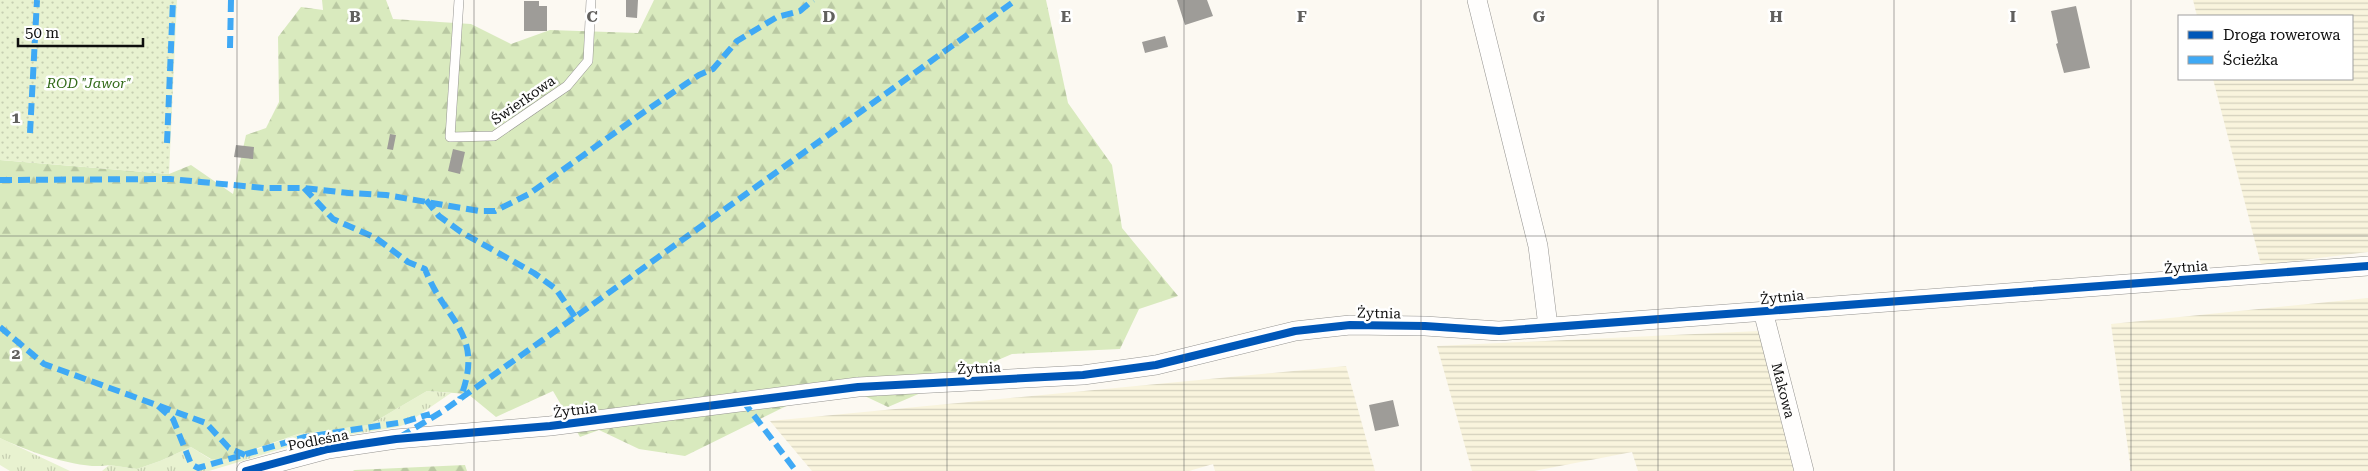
<svg xmlns="http://www.w3.org/2000/svg" width="2368" height="471" viewBox="0 0 2368 471" font-family="'Roboto Serif',serif">
<style>
.farmland{fill:url(#farmland-rules)}
.grass{fill:url(#grass-tufts)}
.forest{fill:url(#forest-firs)}
.garden{fill:url(#garden-dots)}
.building{fill:#9e9c98}
.lines{fill:none;stroke-linecap:round;stroke-linejoin:round}
.service-casing{stroke:#959491;stroke-width:10}
.minor-casing{stroke:#959491;stroke-width:20}
.service{stroke:#fffefd;stroke-width:9}
.minor{stroke:#fffefd;stroke-width:19}
.quiet{stroke:#3fa9f5;stroke-width:6;stroke-dasharray:12 6;stroke-linecap:butt}
.cycleway-casing{stroke:#fff;stroke-width:11}
.cycleway{stroke:#0057b8;stroke-width:8}
.grid{fill:none;stroke:#61605e;stroke-width:1;stroke-opacity:0.55}
.labels{text-anchor:middle;stroke-width:5;stroke-linejoin:round;paint-order:stroke}
.park-label{font-size:14px;font-style:italic;fill:#326a19;stroke:#fff}
.street-label{font-size:14px;fill:#0e0e0e;stroke:#fff}
.grid-label{font-size:16px;text-anchor:middle;font-weight:bold;fill:#61605e;stroke:#fff;stroke-width:5;stroke-linejoin:round;paint-order:stroke}
</style>
<defs>
<pattern id="farmland-rules" width="6" height="5" patternUnits="userSpaceOnUse" patternTransform="scale(1.25)"><rect width="6" height="5" fill="#f9f4dd"/><path d="M0 2.5h6" fill="none" stroke="#d4d0bc"/></pattern>
<pattern id="grass-tufts" width="24" height="20" patternUnits="userSpaceOnUse" patternTransform="scale(1.25)"><rect width="24" height="20" fill="#e8f2d0"/><path d="M3 7l-1-3M5 7V3M7 7l1-3M15 17l-1-3M17 17v-4M19 17l1-3" fill="none" stroke="#c6ceb1"/></pattern>
<pattern id="forest-firs" width="22" height="20" patternUnits="userSpaceOnUse" patternTransform="scale(1.25)"><rect width="22" height="20" fill="#d9eabe"/><path d="M5 1l3.5 6h-7zM16 11l3.5 6h-7z" fill="#b9c8a2"/></pattern>
<pattern id="garden-dots" width="8" height="8" patternUnits="userSpaceOnUse" patternTransform="scale(1.25)"><rect width="8" height="8" fill="#e8f2d0"/><path d="M2 2h.1M6 6h.1" fill="none" stroke="#c6ceb1" stroke-width="1.8" stroke-linecap="round"/></pattern>
</defs>
<rect width="100%" height="100%" fill="#fcf9f2"/>
<path class="farmland" d="M2193,0H2368V252L2261,265L2213,79H2352V16H2197Z
M2368,298V471H2131L2111,324Z
M1759,331L1796,471H1638L1632,452L1534,471H1472L1437,346Z
M1346,366L1375,471H1215L1213,464L1189,471H812L770,421Z"/>
<path class="grass" d="M427,391L451,393L406,424L398,427L304,442L209,471H102L109,465L137,469L160,461L191,447L210,459L245,454L298,434L369,425Z
M0,438L70,471H10L0,465Z"/>
<path class="forest" d="M322,0H386L393,19L471,24L511,44L550,30L638,33L654,0H1046L1068,103L1112,165L1122,228L1178,296L1139,309L1120,349L1012,354L888,407L835,382L685,456L639,449L599,430L580,437L553,391L496,417L468,394L427,391L369,425L298,434L223,460L211,459L191,447L160,461L137,469L109,465C82,471 27,451 0,438V160L169,174L191,165L233,194L246,135L266,128L279,102L278,37L301,7L323,10Z
M465,465L467,471H353L355,470Z"/>
<path class="garden" d="M0,0H177L169,174L0,160Z"/>
<path class="building" d="M626,0H638L637,18L626,17Z
M1177,0H1207L1213,16L1185,25Z
M524,1H539V6H547V31H524Z
M2076,6L2090,68L2064,73L2056,44L2058,43L2051,11Z
M1165,36L1168,47L1145,53L1142,42Z
M390,134L396,135L393,150L387,149Z
M236,145L254,147L253,159L234,157Z
M453,149L465,152L460,174L448,171Z
M1393,400L1399,426L1375,431L1369,405Z"/>
<g class="lines">
<g class="service-casing">
<path id="service" d="M459,0L450,137L494,136L567,86L588,61L591,0"/>
</g>
<g class="minor-casing">
<g id="minor">
<path d="M1477,0L1538,246L1548,326"/>
<path id="s1" d="M1763,311L1804,471"/>
<path d="M246,471L328,449L396,439L550,426L858,387L1083,375L1156,365L1295,331L1350,325L1425,326L1499,331L2368,266"/>
</g>
</g>
<use href="#service" class="service"/>
<use href="#minor" class="minor"/>
<path class="quiet" d="M230,48L231,0
M30,133L37,0
M167,143L173,0
M0,180L170,179L264,188H304L349,193L386,195L479,211H495L529,194L644,112L699,75L713,69L737,41L777,17L800,11L813,0
M304,188L333,219L376,238L408,262L425,269C445,322 486,333 460,399
M426,200L439,216L461,232L534,273L556,289L575,317
M0,327L44,364L206,423L229,448L245,455
M743,401L796,471
M158,406L173,419L191,464L198,468L305,437L404,422L430,414
M400,437L443,411L575,317L1016,0"/>
<g class="cycleway-casing">
<path id="cycleway" d="M246,471L328,449L396,439L550,426L858,387L1083,375L1156,365L1295,331L1350,325L1425,326L1499,331L2368,266"/>
</g>
<use href="#cycleway" class="cycleway"/>
</g>
<path class="grid" d="M237,0V471M474,0V471M710,0V471M947,0V471M1184,0V471M1421,0V471M1658,0V471M1894,0V471M2131,0V471M0,236H2368"/>
<g class="labels">
<g class="park-label">
<text x="89" y="88">ROD "Jawor"</text>
</g>
<g class="street-label">
<text transform="translate(523 100) rotate(-35)" y="5">Świerkowa</text>
<text transform="translate(2186 267) rotate(-4)" y="5">Żytnia</text>
<text transform="translate(1782 297) rotate(-6)" y="5">Żytnia</text>
<text transform="translate(1379 313) rotate(1)" y="5">Żytnia</text>
<text transform="translate(979 368) rotate(-3)" y="5">Żytnia</text>
<text dy="5" stroke="none"><textPath href="#s1" startOffset="82">Makowa</textPath></text>
<text transform="translate(575 410) rotate(-7)" y="5">Żytnia</text>
<text transform="translate(318 440) rotate(-11)" y="5">Podleśna</text>
</g>
</g>
<g class="grid-label">
<text x="355" y="22">B</text>
<text x="592" y="22">C</text>
<text x="829" y="22">D</text>
<text x="1066" y="22">E</text>
<text x="1302" y="22">F</text>
<text x="1539" y="22">G</text>
<text x="1776" y="22">H</text>
<text x="2013" y="22">I</text>
<text x="16" y="123">1</text>
<text x="16" y="359">2</text>
</g>
<rect x="2178" y="15" width="175" height="65" fill="#ffffff" stroke="#9f9f9f"/>
<rect x="2188" y="31" width="25" height="8" fill="#0057b8" stroke="#9f9f9f"/>
<text x="2223" y="40" font-size="15" fill="#0e0e0e">Droga rowerowa</text>
<rect x="2188" y="56" width="25" height="8" fill="#3fa9f5" stroke="#9f9f9f"/>
<text x="2223" y="65" font-size="15" fill="#0e0e0e">Ścieżka</text>
<path d="M18 38v8h125v-8" fill="none" stroke="#0e0e0e" stroke-width="2.5"/>
<text x="25" y="38" font-size="15" fill="#0e0e0e" stroke="#ffffff" stroke-width="4" paint-order="stroke">50 m</text>
</svg>
